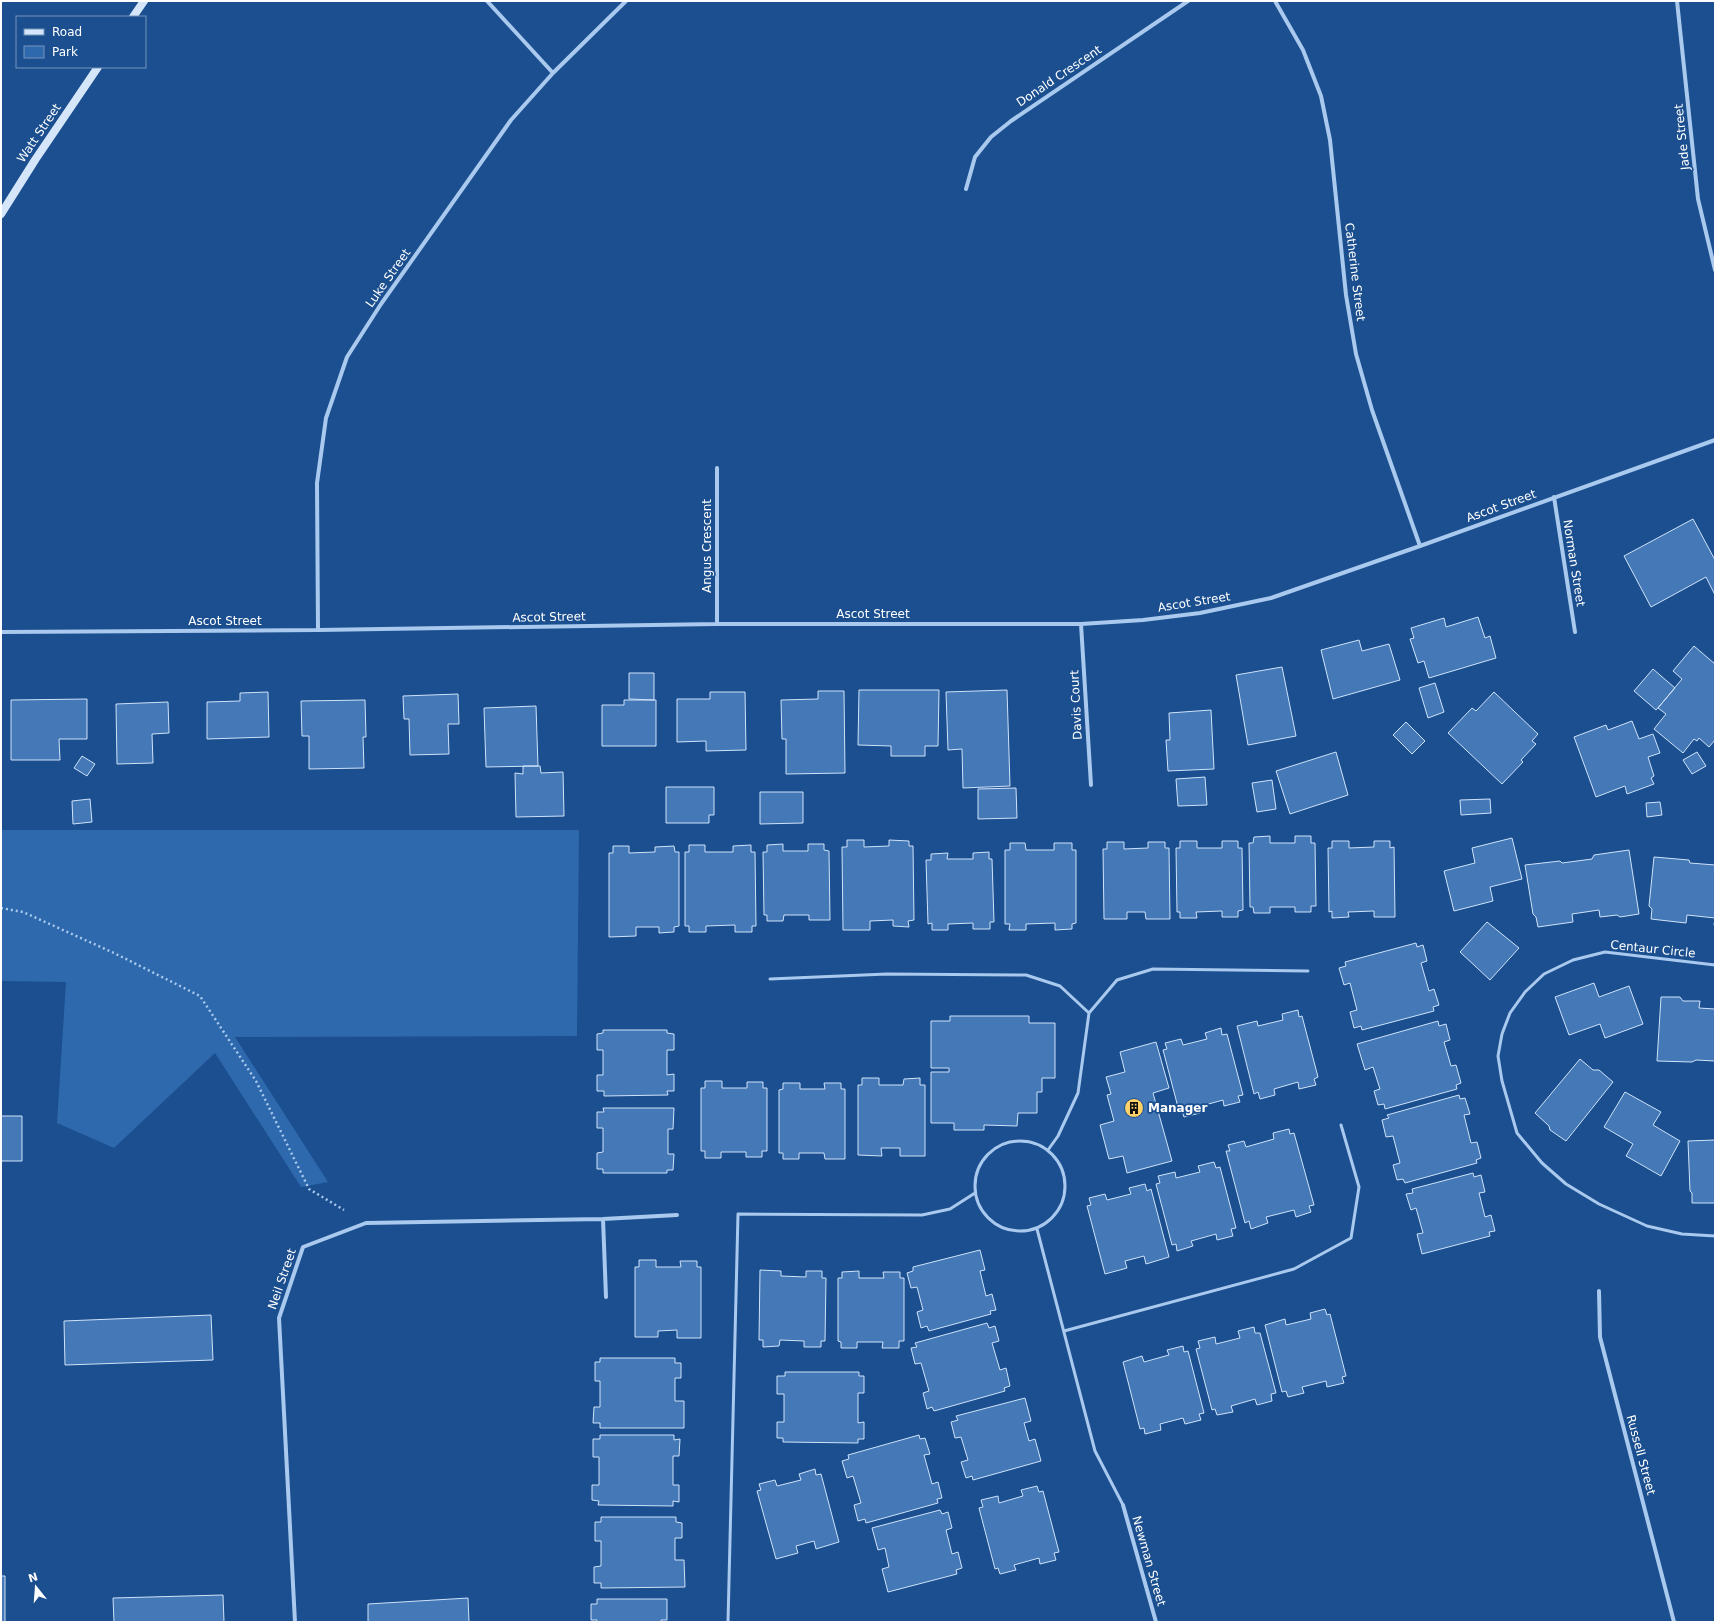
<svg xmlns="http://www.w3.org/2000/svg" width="1716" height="1623" viewBox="0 0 1716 1623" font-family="'DejaVu Sans',sans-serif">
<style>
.green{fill:#2e69ad}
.building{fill:#4478b7;stroke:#cfe3fa}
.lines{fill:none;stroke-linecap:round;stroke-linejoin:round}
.path{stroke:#a9c9ee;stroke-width:2.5;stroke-dasharray:2 3;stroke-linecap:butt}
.service{stroke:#a9c9ee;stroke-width:3}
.minor{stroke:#a9c9ee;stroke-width:4}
.secondary{stroke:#d6e6fa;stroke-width:8}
.labels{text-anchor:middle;stroke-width:3.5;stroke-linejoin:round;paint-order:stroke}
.street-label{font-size:12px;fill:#fff;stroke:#1b4f8f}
.poi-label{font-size:12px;font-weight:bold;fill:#fff;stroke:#1b4f8f;text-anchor:start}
</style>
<rect width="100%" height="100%" fill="#1b4f8f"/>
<path class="green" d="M1,830H579L577,1036L235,1037L328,1182L301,1187L215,1053L114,1148L57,1123L66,982L1,981Z"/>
<path class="building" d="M1693,519L1715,560V595L1706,577L1651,607L1624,556Z
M1478,617L1485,638L1490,636L1496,658L1429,678L1424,661L1418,663L1410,639L1414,638L1411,628L1444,618L1446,627Z
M1359,640L1362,651L1389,644L1400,680L1333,699L1321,650Z
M1694,646L1715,664V740L1709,747L1699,738L1697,741L1694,739L1683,753L1654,729L1666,714L1658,708L1682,679L1673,671Z
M1282,667L1296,736L1248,745L1236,675Z
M1653,669L1675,688L1656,710L1634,691Z
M629,673H654V700L629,699Z
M1435,683L1444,712L1428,718L1419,688Z
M859,690H939L938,746H925V756H891V746L858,745Z
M1007,690L1010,786L963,788L962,749L948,750L946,692Z
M818,691H844L845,773L786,774V739H782L781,700L818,699Z
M268,692L269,737L207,739V702L240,701V693Z
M710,692H745L746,750L706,751V741L677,742V699H710Z
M1494,692L1538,734L1532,741L1536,744L1521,760L1523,762L1502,784L1448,733L1472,708L1476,711Z
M458,694L459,724H448L449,754L410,755L409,719H404L403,696Z
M87,699V739H59L60,760H11V700Z
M365,700L366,737H363L364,768L309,769V736H302L301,701Z
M624,700H656V746H602V705H624Z
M168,702L169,733L152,734L153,763L117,764L116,704Z
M536,706L538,766L486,767L484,708Z
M1211,710L1214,769L1168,771L1166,740H1170L1169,713Z
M1632,721L1639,739L1653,734L1660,753L1648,757L1654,776L1651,778L1654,784L1627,794L1625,786L1596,797L1574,737L1606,725L1608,730Z
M1406,722L1425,741L1412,754L1393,735Z
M1336,752L1348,795L1290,814L1276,771Z
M1697,752L1706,766L1692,774L1683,760Z
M82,756L95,764L87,776L74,768Z
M523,766H540L541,773L563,772L564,816L516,817L515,773L523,774Z
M1205,777L1207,805L1178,806L1176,779Z
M1272,780L1276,809L1257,812L1252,783Z
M666,787H714V815H709V823H666Z
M1016,788L1017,818L978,819V789Z
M760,792H803V823L760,824Z
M90,799L92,822L73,824L72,801Z
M1490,799L1491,813L1461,815L1460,800Z
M1660,802L1662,815L1647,817L1646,803Z
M1270,836V843H1295V836H1311V843H1315L1316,906H1311V912H1295V907H1270V913H1254L1253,907H1250L1249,843H1253L1254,837Z
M1512,838L1522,879L1490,887L1493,901L1454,911L1444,871L1475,863L1472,848Z
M847,840H864V847L889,846V840L909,841V846H913L914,920L908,921L909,927L893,926V920L870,921V930H843L842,847H847Z
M1180,841H1197V848H1222V841H1238V848H1242L1243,910L1238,911V917H1222V911L1196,912L1197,918H1180V912H1177L1176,848H1180Z
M1332,841H1349V848L1374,847V841H1390V848L1394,847L1395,917H1374V911L1348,912L1349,917L1332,918V911L1329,912L1328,848H1332Z
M1107,842H1124V849L1148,848V842H1165V848H1169L1170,919H1146L1145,912H1127V919H1104L1103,849H1107Z
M1010,843H1025L1026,850H1054V843H1072V850H1076V923L1072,924V929L1055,930V923L1026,924V930H1009L1010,924H1005V850H1010Z
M783,844V851H808V844H824V850L829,851L830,920H809V915H784L783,921H767V915H764L763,852H767V845Z
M689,845H705V852H733V846L751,845V852H755L756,926H752V932H735V925L706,926V932H689V926H685V852H689Z
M613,846H629V853L655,852V847L674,846L675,852H679V926L674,927V932L659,933V927H636V936L609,937V853H613Z
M1629,850L1639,914L1620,917L1617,915L1600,917L1599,910L1572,914L1573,922L1538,927L1536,917L1533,914L1525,865L1560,861L1562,863L1592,859L1594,855Z
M989,852V859H992L994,922H990V929H973V923L948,924V930H932V923L928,924L926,860H931V854L948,853L947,859H973V853Z
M1654,857L1689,860L1690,863L1715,865V925H1714L1715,918L1687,915L1686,923L1651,919L1652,909L1649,906Z
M1487,922L1519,948L1490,980L1460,952Z
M1416,943L1417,947L1423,945L1427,961L1421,963L1429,991L1434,989L1439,1005L1433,1007L1434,1011L1362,1030L1361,1026L1354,1028L1350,1012L1357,1010L1350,983L1344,985L1339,968L1346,966L1345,962Z
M1594,983L1599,997L1629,986L1643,1024L1605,1038L1600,1024L1569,1035L1555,997Z
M1661,997H1680L1683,1001H1700L1699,1008L1715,1009V1061L1696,1060L1692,1062L1657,1061Z
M1298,1010L1299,1017L1302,1016L1318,1077L1314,1079L1316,1085L1299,1089L1298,1082L1274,1089L1275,1095L1260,1099L1258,1092L1254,1094L1237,1026L1257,1021L1258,1026L1283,1020L1282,1014Z
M950,1016H1029V1023H1055V1078H1042V1092H1037V1113H1018L1017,1126L984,1125V1130H954V1123H931V1072H949V1068H931V1021H950Z
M1438,1021L1439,1026L1446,1024L1450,1040L1444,1042L1451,1066L1456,1065L1461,1083L1456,1085L1457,1089L1385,1109L1384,1104L1378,1105L1374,1091L1380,1089L1373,1067L1365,1070L1357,1044Z
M1221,1028L1222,1035L1227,1034L1243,1095L1238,1096L1240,1102L1224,1106L1223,1100L1198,1107L1200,1113L1184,1117L1182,1111H1179L1163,1050L1167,1049L1165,1043L1181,1039L1183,1045L1207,1039L1205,1033Z
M603,1030H667V1033L674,1034V1050H667V1075L674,1074V1091H667L668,1095L604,1096V1091H597V1075H603V1050H597V1034L603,1033Z
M1156,1042L1169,1088L1153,1093L1172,1161L1127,1173L1123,1156L1109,1159L1100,1125L1114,1121L1107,1095L1111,1094L1106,1077L1125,1072L1120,1052Z
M1580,1059L1593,1070H1599L1613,1082L1566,1141L1550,1130L1549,1126L1535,1113Z
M862,1078H879V1085H903L904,1079L920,1078V1085H925V1156H900V1148H881L882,1156L858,1155V1085H862Z
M705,1081H722V1088H747V1082H763V1088H767V1151H762V1157H746V1152H721V1158H705V1151H701V1088H705Z
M783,1083H800V1089H825L824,1083H841V1089H845V1159H825L824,1153H799V1159H783V1153H779V1090L783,1089Z
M1625,1092L1661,1112L1653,1125L1680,1141L1661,1176L1626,1156L1633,1144L1604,1127Z
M1459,1095L1460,1099L1465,1098L1470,1114L1464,1115L1471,1143L1477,1142L1481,1158L1476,1160L1477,1163L1405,1183L1403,1179L1397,1180L1393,1165L1400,1163L1393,1136L1386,1137L1382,1120L1389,1118L1387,1115Z
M603,1108H674L673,1129H668V1154H674L673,1170H667V1173H603V1169H597V1153L603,1152V1128H597V1112H604Z
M1,1116H22V1161H1Z
M1289,1129L1290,1134L1294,1133L1314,1205L1309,1206L1311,1212L1296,1217L1294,1210L1266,1217L1268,1223L1251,1229L1249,1221L1245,1223L1226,1151H1230L1228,1145L1244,1141L1246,1147L1274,1139L1273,1133Z
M1715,1140V1203H1692V1193L1690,1191L1688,1141Z
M1214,1162L1216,1168L1220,1167L1236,1228L1231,1229L1233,1236L1217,1240L1216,1234L1191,1241L1193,1246L1177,1251L1176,1244L1172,1245L1156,1184L1160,1183L1158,1176L1175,1172L1176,1178L1200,1172L1198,1166Z
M1473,1173L1474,1177L1481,1175L1485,1192L1479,1193L1485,1217L1491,1215L1495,1231L1489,1232L1490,1236L1422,1254L1417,1234L1423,1233L1416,1208L1411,1210L1406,1194L1413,1193L1412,1189Z
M1145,1184L1147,1191L1151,1189L1169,1257L1146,1264L1144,1256L1125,1261L1127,1268L1105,1274L1087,1206L1091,1205L1089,1198L1105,1194L1107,1200L1131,1194L1129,1188Z
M980,1250L985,1270L980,1271L986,1296L992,1294L996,1310L990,1311L991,1314L929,1331L927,1326L921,1328L917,1312L923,1310L917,1287L911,1288L907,1273L913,1271V1267Z
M639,1260H656V1267H681L680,1261H697V1267H701V1338H677V1330L658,1331V1337H635V1267H639Z
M760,1270L781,1271V1276L806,1277V1271H822V1278H826L825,1341H821V1347H804V1341L780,1340L779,1346L763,1347V1340H759Z
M859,1271V1278H884L883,1272H900V1278H904V1341H899V1348H882L883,1342H857V1348H841V1342L838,1341V1278H842V1272Z
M1325,1309L1327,1315L1330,1314L1346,1376L1342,1377L1344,1383L1327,1387L1326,1381L1302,1387L1304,1393L1288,1397L1286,1391L1282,1392L1265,1325L1285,1319L1286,1325L1311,1319L1310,1313Z
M211,1315L213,1360L65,1365L64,1321Z
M987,1323L989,1328L995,1326L999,1341L992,1343L1000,1370L1006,1368L1010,1386L1004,1388L1005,1391L934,1411L932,1407L927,1409L923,1393L929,1391L921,1363L915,1364L911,1348L917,1347L915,1343Z
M1254,1327L1255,1333H1260L1276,1393L1271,1394L1272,1401L1257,1405L1255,1399L1231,1406L1233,1412L1217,1415L1215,1409L1212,1410L1196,1349L1200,1348L1198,1341L1215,1337L1216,1344L1240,1338L1238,1331Z
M1183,1346L1184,1352L1188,1351L1204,1413L1199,1414L1201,1420L1185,1424L1183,1418L1160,1424L1161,1430L1145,1434L1144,1428L1140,1429L1123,1362L1142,1356L1144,1362L1169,1355L1167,1350Z
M600,1358H675V1363H681V1378H675V1401H684V1428H600V1423H593L594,1407H600V1381H595V1362H600Z
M785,1372H859V1376H864V1393H858V1423L864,1422V1439H858V1443L783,1442V1438H777V1422H784V1394H777V1376H785Z
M1025,1398L1031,1421L1024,1423L1029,1441L1035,1439L1041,1461L973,1480L972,1476L966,1478L961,1462L968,1460L961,1437L955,1438L951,1422L958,1420L956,1416Z
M600,1435H674V1440L680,1439L679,1456H673V1485H679V1502L673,1501V1506L598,1505L599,1501L592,1500V1485H599V1457H593V1439H600Z
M919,1435L920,1439L925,1438L930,1454L924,1455L932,1484L938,1482L942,1498L937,1499L938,1503L866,1523L865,1519L858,1521L854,1505L861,1503L853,1476L847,1478L842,1461L849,1459L848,1455Z
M815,1469L816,1475L821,1474L839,1542L816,1549L814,1541L796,1546L798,1553L776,1559L757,1491L761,1490L759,1484L775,1480L777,1486L801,1480L799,1474Z
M1037,1486L1039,1492L1043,1491L1059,1552L1054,1553L1056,1560L1040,1564L1039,1558L1014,1565L1016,1570L1000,1574L998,1568L995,1569L979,1508L983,1507L981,1500L998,1496L999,1503L1023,1496L1021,1490Z
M940,1510L942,1514L948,1512L952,1528L946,1530L952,1554L958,1552L962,1568L956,1570L957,1574L888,1592L882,1569L889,1567L885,1548L878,1550L872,1528Z
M601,1517H676V1522L682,1523V1538H675V1560H684L685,1587L601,1588V1583H594V1567L601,1566V1541H595V1522H601Z
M1,1576H5V1622H1Z
M223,1595L224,1622H114L113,1598Z
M468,1598L469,1622H368V1604Z
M597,1599H667V1620H661V1622H597V1620H591V1604H597Z"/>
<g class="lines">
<path class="path" d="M1,908L23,912L114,953L200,996L256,1081L309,1189L344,1210"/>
<path class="service" d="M1715,965L1605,952L1573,960L1544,974L1525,992L1510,1013L1502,1034L1498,1056L1502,1081L1517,1133L1542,1163L1566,1184L1599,1204L1647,1226L1682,1234L1715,1236
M770,979L887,974L1026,975L1060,986L1089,1013L1078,1093L1058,1136L1048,1150
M1089,1013L1117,980L1153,969L1308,971
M975 1186a45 45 0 1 1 90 0a45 45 0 1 1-90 0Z
M1037,1229L1095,1451L1123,1505
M1064,1331L1294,1269L1351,1238L1359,1187L1341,1125
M728,1622L738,1214L922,1215L950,1209L975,1193"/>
<path class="minor" d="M487,1L553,73
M1275,1L1303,50L1321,96L1330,140L1346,295L1356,354L1372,410L1420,546
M1677,1L1698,199L1715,270
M966,189L975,157L991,137L1011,121L1188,1
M717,468V624
M1554,497L1575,632
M1081,624L1091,785
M318,630L317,483L326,418L347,357L381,304L511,120L553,73L626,1
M1,632L318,630L717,624H1081L1143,620L1200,613L1271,598L1420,546L1715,440
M603,1219L606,1297
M1599,1291L1600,1337L1674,1622
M1123,1505L1156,1622
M295,1622L279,1318L303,1247L366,1223L603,1219L677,1215"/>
<path class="secondary" d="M133,17L144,1
M1,214L35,160L98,67"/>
</g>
<defs>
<g id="building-disc" transform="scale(1)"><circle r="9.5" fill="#ffd166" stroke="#1b4f8f"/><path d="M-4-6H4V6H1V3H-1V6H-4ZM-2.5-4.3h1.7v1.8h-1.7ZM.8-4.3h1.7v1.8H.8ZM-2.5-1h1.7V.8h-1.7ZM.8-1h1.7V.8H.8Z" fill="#111"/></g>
</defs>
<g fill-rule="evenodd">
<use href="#building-disc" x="1134" y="1108"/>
</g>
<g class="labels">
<g class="street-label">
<text transform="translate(1059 76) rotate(-34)" y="4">Donald Crescent</text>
<text transform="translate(39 133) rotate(-56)" y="4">Watt Street</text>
<text transform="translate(1682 137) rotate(-96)" y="4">Jade Street</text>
<text transform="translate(1355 272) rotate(83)" y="4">Catherine Street</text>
<text transform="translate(388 278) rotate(-55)" y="4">Luke Street</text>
<text transform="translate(1501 506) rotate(-20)" y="4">Ascot Street</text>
<text transform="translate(707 546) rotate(-90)" y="4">Angus Crescent</text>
<text transform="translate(1574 563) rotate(81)" y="4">Norman Street</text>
<text transform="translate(1194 602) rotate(-9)" y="4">Ascot Street</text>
<text x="873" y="618">Ascot Street</text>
<text transform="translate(549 617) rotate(-1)" y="4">Ascot Street</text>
<text x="225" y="625">Ascot Street</text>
<text transform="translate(1076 705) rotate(-93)" y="4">Davis Court</text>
<text transform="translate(1653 949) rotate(6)" y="4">Centaur Circle</text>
<text transform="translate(282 1279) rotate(-71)" y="4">Neil Street</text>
<text transform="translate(1641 1455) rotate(75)" y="4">Russell Street</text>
<text transform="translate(1149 1561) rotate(74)" y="4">Newman Street</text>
</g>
<g class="poi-label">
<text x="1148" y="1112">Manager</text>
</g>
</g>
<rect width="1716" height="1623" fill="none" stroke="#ffffff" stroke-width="4"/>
<rect x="16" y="16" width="130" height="52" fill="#1b4f8f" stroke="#7695bc"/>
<rect x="24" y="29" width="20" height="6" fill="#d6e6fa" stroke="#7695bc"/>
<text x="52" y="36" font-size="12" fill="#ffffff">Road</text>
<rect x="24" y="46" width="20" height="12" fill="#2e69ad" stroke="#7695bc"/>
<text x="52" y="56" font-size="12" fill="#ffffff">Park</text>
<g transform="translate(36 1587) rotate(343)" stroke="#1b4f8f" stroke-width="3" paint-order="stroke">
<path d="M0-3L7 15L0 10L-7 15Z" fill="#ffffff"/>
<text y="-6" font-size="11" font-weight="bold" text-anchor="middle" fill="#ffffff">N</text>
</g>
</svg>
